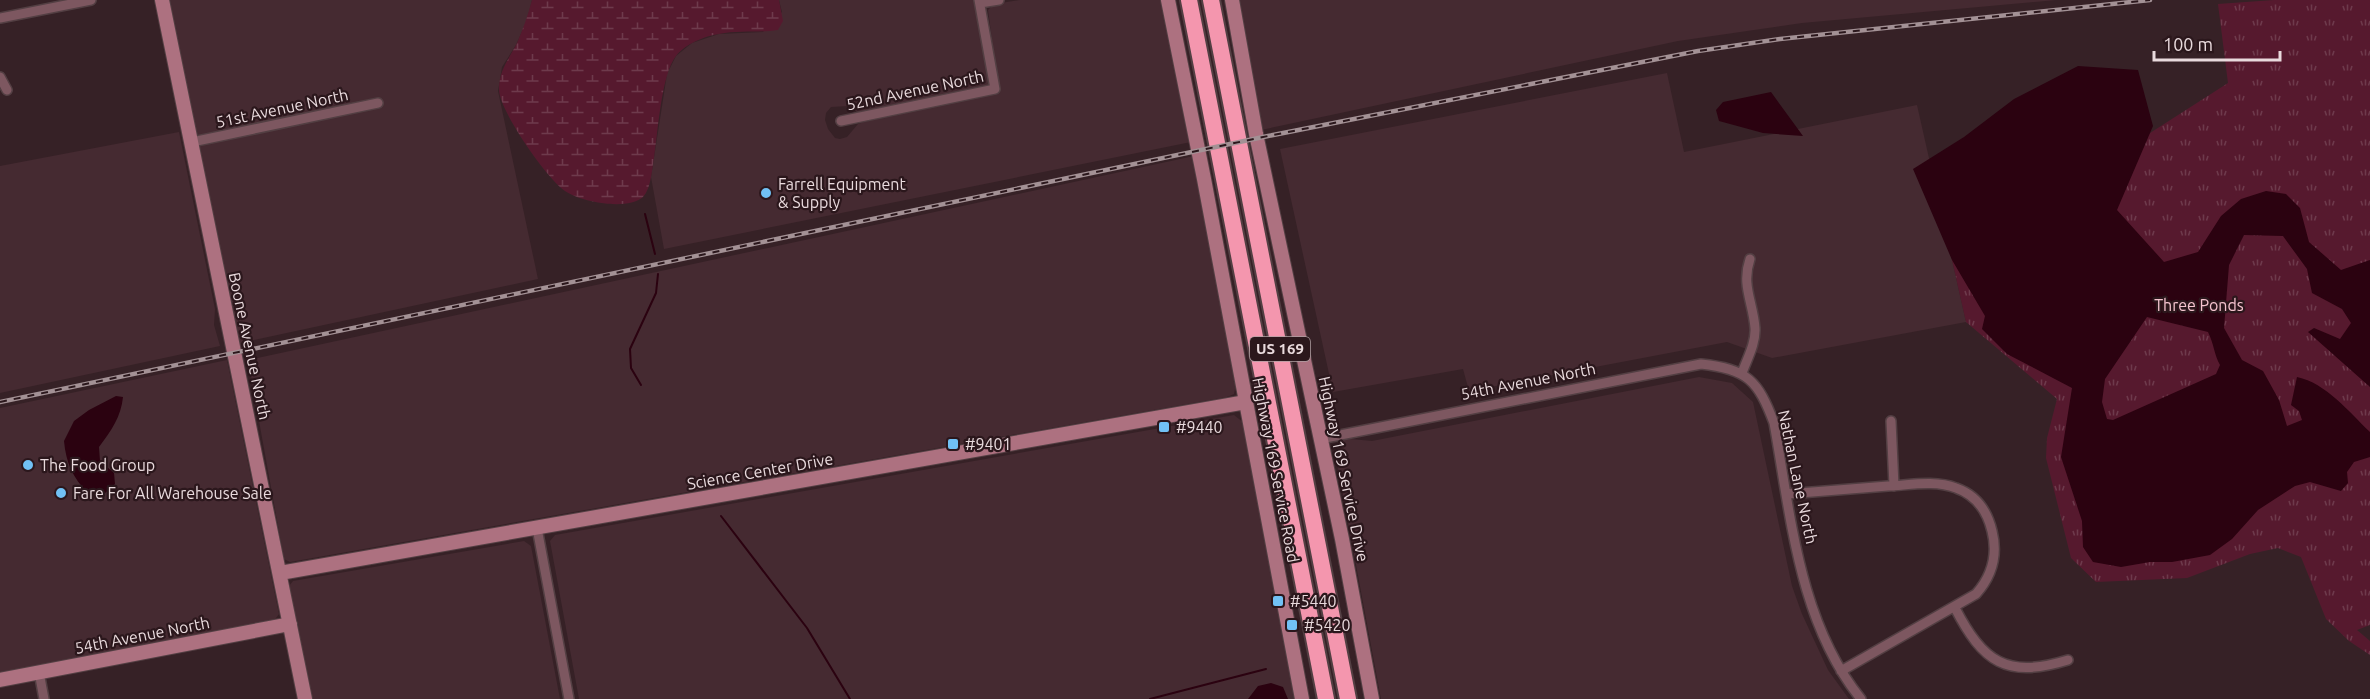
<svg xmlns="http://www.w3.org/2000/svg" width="2370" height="699" viewBox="0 0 2370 699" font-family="Ubuntu,sans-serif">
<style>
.built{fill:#452a31}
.grass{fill:url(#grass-tufts)}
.wetland{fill:url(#wetland-marsh)}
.water{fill:#2b0210;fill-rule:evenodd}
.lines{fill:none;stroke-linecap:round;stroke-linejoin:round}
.stream{stroke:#2b0210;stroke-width:2}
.street-casing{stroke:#533f43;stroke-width:12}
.secondary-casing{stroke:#533f43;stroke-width:16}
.highway-casing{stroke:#533f43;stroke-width:20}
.street{stroke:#7d5760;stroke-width:9}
.secondary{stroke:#ad7180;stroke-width:14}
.highway{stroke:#f496ae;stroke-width:16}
.rail-casing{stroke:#a39195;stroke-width:4.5}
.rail{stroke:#2b171c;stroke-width:2;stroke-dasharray:7;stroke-linecap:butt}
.poi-dot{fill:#71c1f5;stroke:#2b171c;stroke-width:2}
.labels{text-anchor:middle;stroke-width:4.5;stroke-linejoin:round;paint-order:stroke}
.shield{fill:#2b171c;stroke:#b0a0a3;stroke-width:1.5}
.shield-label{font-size:15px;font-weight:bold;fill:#e9dadd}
.street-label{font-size:16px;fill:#e9dadd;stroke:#2b171c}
.poi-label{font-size:16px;fill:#e9dadd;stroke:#2b171c;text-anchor:start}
.park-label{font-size:16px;fill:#f5c4cf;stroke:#2b171c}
</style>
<defs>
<pattern id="grass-tufts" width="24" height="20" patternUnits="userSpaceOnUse" patternTransform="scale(1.5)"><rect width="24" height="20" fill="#56192e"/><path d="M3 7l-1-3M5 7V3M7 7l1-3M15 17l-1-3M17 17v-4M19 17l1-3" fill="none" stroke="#6e3a4c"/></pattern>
<pattern id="wetland-marsh" width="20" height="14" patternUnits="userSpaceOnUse" patternTransform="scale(1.5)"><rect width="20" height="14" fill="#56192e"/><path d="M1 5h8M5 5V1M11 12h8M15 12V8" fill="none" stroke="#6e3a4c"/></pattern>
</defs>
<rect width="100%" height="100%" fill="#362126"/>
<path class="built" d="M169,0H532L527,20L516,45L502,67L498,91L538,279L240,343Z
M779,0H974L990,80L988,86L861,112H857L848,106L831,107L826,113L825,120L828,129L835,138L840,139L847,137L858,124L863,122L999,92L988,10L994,4L1020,0H1161L1191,142L664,249L651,177L667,74L676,56L692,43L719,34L763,32L782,12Z
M1238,0H2056L1802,23L1678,41L1261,130Z
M1667,73L1684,152L1917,105L1966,322L1772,358L1727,342L1469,391L1463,369L1333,392L1280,149Z
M179,132L215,309L214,325L220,346L0,393V166Z
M1194,156L1236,384L1234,394L1227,397L290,562L284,559L248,360Z
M227,360L279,614L276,618L272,622L0,674V408Z
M1699,377L1732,383L1753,402L1792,586L1802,614L1828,670L1849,699H1381L1335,452L1341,438L1372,441Z
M1234,415L1244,423L1295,699H579L550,541L555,535Z
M524,541L531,546L560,699H312L289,586L293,581Z"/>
<path class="grass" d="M2274,0H2370V625L2357,630L2370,641V655L2349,641L2326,619L2301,557L2278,548L2250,554L2187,578L2096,582L2071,558L2046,458L2047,438L2057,399L1966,322L1952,260L2228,83L2218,4Z"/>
<path class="wetland" d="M532,0H779L783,21L778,30C759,33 739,30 719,34C705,36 685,44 676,56C661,75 658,133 654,158C652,169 651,189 643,197C627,211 581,202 565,191C547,179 498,109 499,89C499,70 509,59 517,43C523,29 528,15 532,0Z"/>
<path class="water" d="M2078,66L2138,70L2153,126L2117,210L2164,262L2198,252L2221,216L2241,199L2266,191L2286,194L2300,208L2309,242L2341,270L2370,260V387L2308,332L2314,328L2340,339L2351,323L2342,309L2312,293L2307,269L2283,236L2244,235L2229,265L2224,328L2242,360L2263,371L2279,400L2287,426L2302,420L2299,411L2291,405L2297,377C2326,383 2349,412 2370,432V457L2354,462L2347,472L2348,483L2341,491L2310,482L2295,486L2258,510L2232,539L2210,555L2172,562H2150L2121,567L2093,562L2083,547L2082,521L2061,457L2072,388L2007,354L1982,329L1985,316L1952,260L1913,169L1964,137L2014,99ZM2147,317L2208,332C2214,344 2214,354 2220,365L2216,374L2113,420L2107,419L2102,402L2105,379Z
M1771,92L1803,136L1763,133L1719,121L1716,110L1723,102Z
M116,396L123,397C121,417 111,431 99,447L100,461L114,473L115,484L104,494L88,493C73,478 66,463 64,441L74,421L89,410Z
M1271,683L1283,687L1288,699H1248L1258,686Z"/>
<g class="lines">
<path class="stream" d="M645,214L655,254
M641,385L631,368L630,349L656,293L658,274
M721,516L807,628L850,699
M1150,699L1266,669"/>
<g class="street-casing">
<path id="street" d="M980,3L999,0
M0,18L91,0
M0,77L7,90
M841,121L995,89L979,0
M192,142L378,103
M1742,373C1747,359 1756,343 1755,328C1753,302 1741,285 1750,259
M1891,421L1894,486
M1320,439L1701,364C1747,369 1758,380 1774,423C1791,517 1799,622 1861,699
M1787,494C1821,491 1854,489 1888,486C1910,485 1935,480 1956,488C1976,495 1987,510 1992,531C1998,555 1992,576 1976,594L1841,671
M537,528L569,699
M1955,608C1983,662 2006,679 2068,660
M39,672L44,699"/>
</g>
<g class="secondary-casing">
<path id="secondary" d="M162,0L305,699
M1168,0L1204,179L1302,699
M1232,0L1256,134L1342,539L1372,699
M280,573L1246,402
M0,680L290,624"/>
</g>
<g class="highway-casing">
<path id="highway" d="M1189,0L1326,699
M1211,0L1348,699"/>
</g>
<use href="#street" class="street"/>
<use href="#secondary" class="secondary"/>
<use href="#highway" class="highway"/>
<g class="rail-casing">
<path id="rail" d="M0,402L1268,136L1698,51L1780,39L2150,0"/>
</g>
<use href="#rail" class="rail"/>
</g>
<g class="poi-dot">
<circle cx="766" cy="193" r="6"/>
<rect x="1158" y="421" width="12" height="12" rx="3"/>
<rect x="947" y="438" width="12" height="12" rx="3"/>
<circle cx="28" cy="465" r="6"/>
<circle cx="61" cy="493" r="6"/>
<rect x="1272" y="595" width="12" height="12" rx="3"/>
<rect x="1286" y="619" width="12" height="12" rx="3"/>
</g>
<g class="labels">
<rect class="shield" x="1250" y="337" width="60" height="24" rx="4.5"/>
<g class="shield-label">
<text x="1280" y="354">US 169</text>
</g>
<g class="street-label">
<text transform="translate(915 90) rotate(-12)" y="6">52nd Avenue North</text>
<text transform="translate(282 108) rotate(-12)" y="6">51st Avenue North</text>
<text transform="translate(250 346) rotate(78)" y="6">Boone Avenue North</text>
<text transform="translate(1528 381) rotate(-11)" y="6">54th Avenue North</text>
<text transform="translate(1344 469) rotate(78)" y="6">Highway 169 Service Drive</text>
<text transform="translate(1276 470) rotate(79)" y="6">Highway 169 Service Road</text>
<text transform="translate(760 471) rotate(-10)" y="6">Science Center Drive</text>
<text transform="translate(1798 477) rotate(78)" y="6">Nathan Lane North</text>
<text transform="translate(142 635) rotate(-11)" y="6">54th Avenue North</text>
</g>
<g class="poi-label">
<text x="778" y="190">Farrell Equipment<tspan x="778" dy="18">&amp; Supply</tspan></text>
<text x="1176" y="433">#9440</text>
<text x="965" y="450">#9401</text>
<text x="40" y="471">The Food Group</text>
<text x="73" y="499">Fare For All Warehouse Sale</text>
<text x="1290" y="607">#5440</text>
<text x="1304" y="631">#5420</text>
</g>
<g class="park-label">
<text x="2199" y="311">Three Ponds</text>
</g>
</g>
<path d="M2154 51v9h126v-9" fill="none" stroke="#e9dadd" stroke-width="3"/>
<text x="2163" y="51" font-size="18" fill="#e9dadd" stroke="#2b171c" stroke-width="4.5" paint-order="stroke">100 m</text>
</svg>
